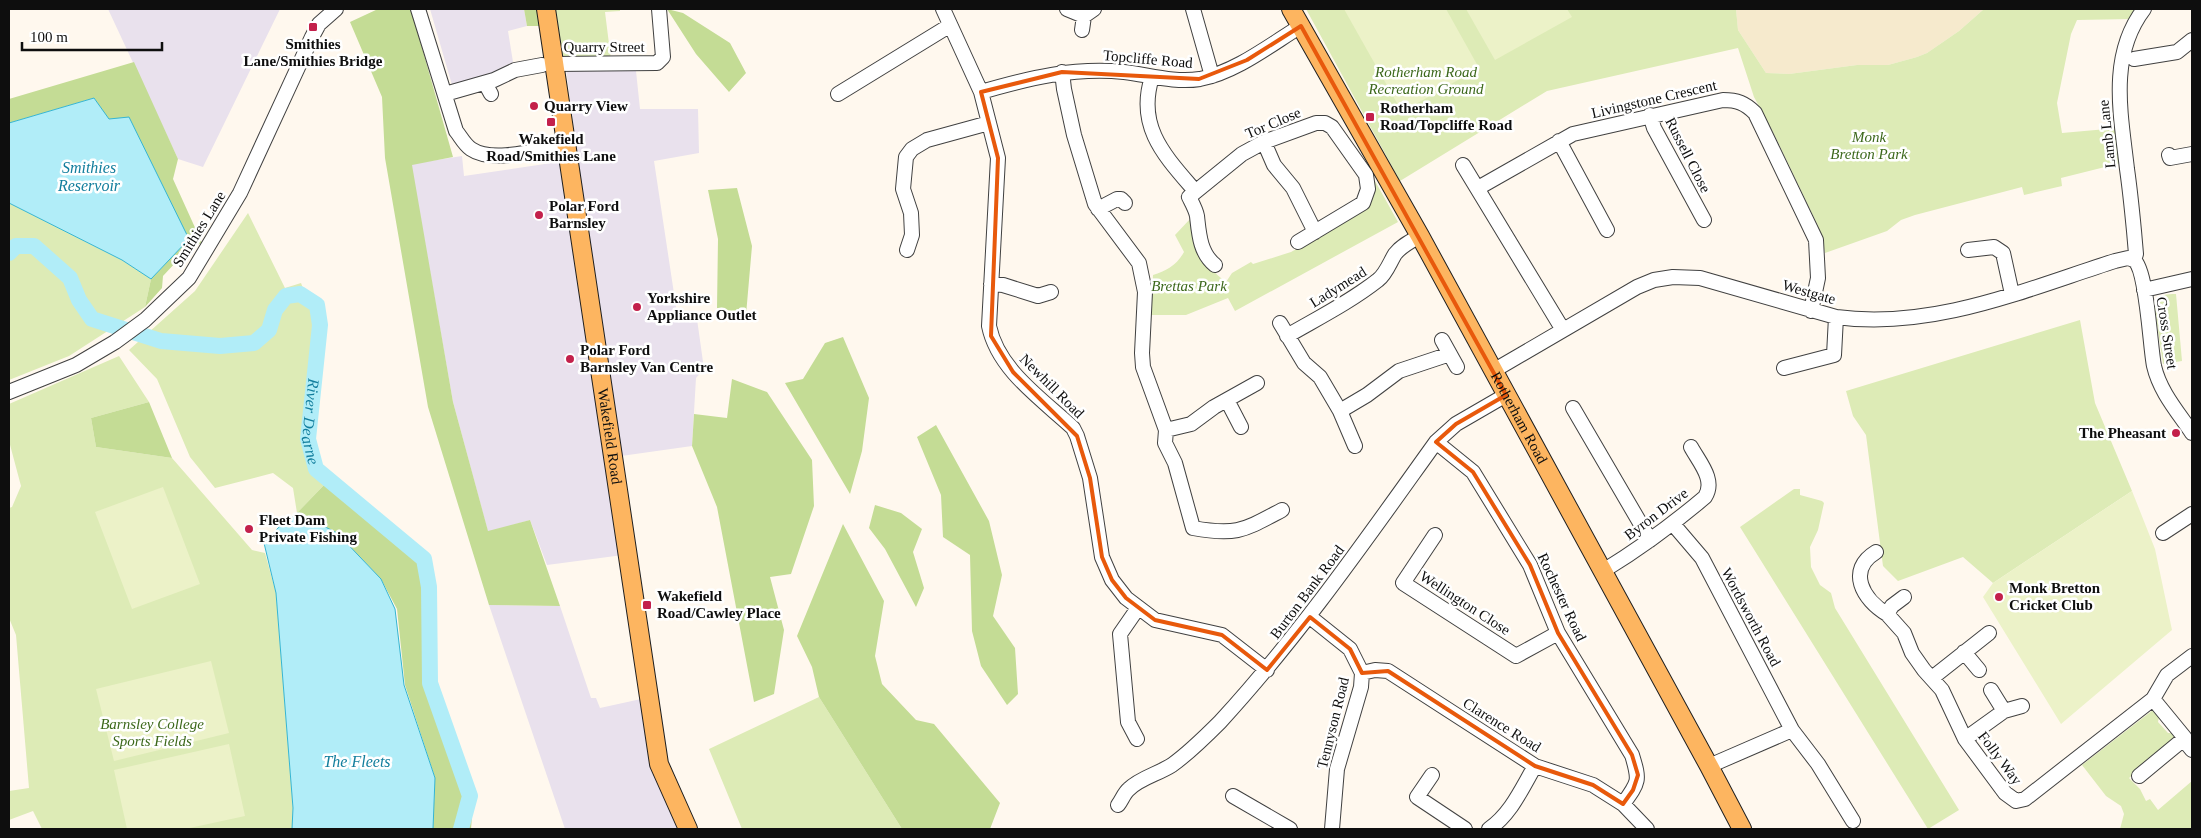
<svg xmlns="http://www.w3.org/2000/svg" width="2201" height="838" viewBox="0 0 2201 838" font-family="Georgia,serif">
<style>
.industrial{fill:#e9e1ed}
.farmland{fill:#f6eacd}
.green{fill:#ddebb6}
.forest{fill:#c4dc95}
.pitch{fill:#ecf2c8}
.water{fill:#b1edf8;stroke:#35b5d2}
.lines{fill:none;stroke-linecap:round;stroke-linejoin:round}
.river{stroke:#b1edf8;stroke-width:16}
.minor-casing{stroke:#414141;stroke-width:16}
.major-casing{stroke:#1f1f1f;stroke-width:20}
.minor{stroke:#fff;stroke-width:14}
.major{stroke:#fdb560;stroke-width:18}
.marked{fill:none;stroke:#e8590c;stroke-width:4;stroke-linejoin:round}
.poi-dot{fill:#c3204b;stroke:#fff;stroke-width:2}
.labels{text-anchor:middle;stroke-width:5;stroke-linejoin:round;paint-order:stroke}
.poi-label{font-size:15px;font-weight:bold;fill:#0e0e0e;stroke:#fff;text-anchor:start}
.street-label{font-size:15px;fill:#0e0e0e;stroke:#fff}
.park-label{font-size:15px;font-style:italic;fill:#3c681b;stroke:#fff}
.water-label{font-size:16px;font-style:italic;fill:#127e9d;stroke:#fff}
</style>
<rect width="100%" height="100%" fill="#fff8ee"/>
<path class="industrial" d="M108,9H280L203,167L178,159Z
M430,9H524L527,26L508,31L513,62L490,74L452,85Z
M566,69L636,71L640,109H698L699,153L654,161L678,320L697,319L704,369L696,378L692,446L607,458L623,555L547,565L530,520L488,532L453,402L411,164L462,156L464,176L578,159Z
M489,605L560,606L591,698H596L600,708L641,699L653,772L678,829H565Z"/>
<path class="farmland" d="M1736,9H1984L1959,31L1927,53L1917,57L1888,65H1857L1789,74L1766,73L1738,30Z"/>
<path class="green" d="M555,9H620V11L605,12L611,60L563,59Z
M1306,9H1736L1738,30L1766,73L1789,74L1857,65H1888L1917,57L1927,53L1959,31L1984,9H2139L2131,19L2077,20L2071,34L2057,103L2062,133L2118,128L2121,163L2061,178L2062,186L2024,195L2022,187L1915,215L1901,220L1887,231L1825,253L1818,226L1773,132L1754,97L1738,48L1547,91L1400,181Z
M1375,181L1398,222L1235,311L1228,298L1186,315H1151L1153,275C1166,271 1177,265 1184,252L1175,235L1191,218C1192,249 1202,263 1226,282L1232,273L1251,262L1253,264L1291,252L1327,232L1370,199Z
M9,203L122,260L151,279L145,307L69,356L9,380Z
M248,213L285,288L301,283L314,317L310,470L326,483L297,513L293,488L273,473L215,488L190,457L157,379L129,350L195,291Z
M2176,294L2182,361L2163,364L2154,303C2159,294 2167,294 2176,294Z
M2080,320L2095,403L2132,491L1993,583L1963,557L1898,581L1883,566L1866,435L1853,416L1846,391Z
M119,356L149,402L91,418L96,447L172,458L252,550L265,553L276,593L293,808L292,829H42L33,811L9,820V791L29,788L16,635L9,618V508L12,507L21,486L9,441V404Z
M1794,489H1800V495L1822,501L1824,503L1818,530L1810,547L1811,567L1820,585L1831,593L1835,608L1959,810L1928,829L1740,527Z
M819,697L902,829H742L709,749Z
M2153,710L2159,717L2158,722L2168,733H2172L2175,736L2174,740L2129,778L2140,789L2146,801L2150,799L2158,810L2192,781V829H2120L2124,814L2121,806L2106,796L2082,765Z"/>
<path class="forest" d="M378,9H411L453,157L412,165L453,402L488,531L530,520L560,606L489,605L428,407L385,158L382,97L350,22Z
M524,9H537L540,26H527Z
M667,9L683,13L730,43L746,73L729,92L696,54Z
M134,62L178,159L173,179L202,243L190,247L163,276L162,288L145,307L151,279L189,239L94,98L9,123V99Z
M737,188L752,246L746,315L717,308L718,239L708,190Z
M843,337L869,398L862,451L850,494L785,383L803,379L825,343Z
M732,379L767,392L812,460L814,506L791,574L770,577L784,630L774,694L754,702L717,507L692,446L694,414L727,418Z
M149,402L172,458L96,447L91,418Z
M936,425L989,521L1002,575L993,616L1015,648L1018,694L1007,705L981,666L972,631L970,555L943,537L941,495L917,437Z
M326,483L424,559L429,587L430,683L474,792L471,829H433L435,778L405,685L397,609L381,579L337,533L297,513Z
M875,505L901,513L922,529L913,552L924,588L916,607L885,549L869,528Z
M843,524L884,601L875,656L882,684L916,720L934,724L1000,803L990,829H902L819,697L812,667L797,636Z"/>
<path class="pitch" d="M1344,9H1446L1479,68L1402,112Z
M1466,9H1567L1572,17L1495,60Z
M163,487L200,584L132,609L95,512Z
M2132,491L2155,549L2172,630L2061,724L1983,597L1993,583Z
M211,661L229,733L114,761L96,689Z
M229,744L245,816L185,829H127L114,770Z"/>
<path class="water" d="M94,98L109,119L129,117L189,239L151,279L122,260L9,203V123Z
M298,513L337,533L381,579L395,609L404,685L435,778L433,829H292L293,808L276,593L264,543L279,527Z"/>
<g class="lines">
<path class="river" id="s1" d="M9,253L16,246H34L70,278L79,300L92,319L161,341L220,346L254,343L269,330L275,310L286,296L300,294L317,305L320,325L308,439L316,469L424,559L429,587L430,683L470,796L461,829"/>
<g class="minor-casing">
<path id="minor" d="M418,9L456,131C461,137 464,144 471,149C493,164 540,149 566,145
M943,9L981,92L998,158L989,326C998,370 1042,399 1073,428L1077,436L1090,478L1102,557L1112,580L1126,598L1155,620L1222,635L1267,670
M1067,9L1084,16
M1193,9L1212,76
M1082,30L1084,16L1094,9
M2134,59L2177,52L2192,40
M554,64L657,63L663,57L659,9
M1062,72L1064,89L1074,135L1095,204L1139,263L1145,292L1142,353L1143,367L1166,430L1165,443L1175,463L1193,528C1237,536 1244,530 1282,510
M1152,77C1136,127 1165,156 1195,191
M485,83L491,94
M981,92C1029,78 1074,67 1124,72C1149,75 1174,83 1200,79C1236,72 1270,45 1301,26
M445,94L494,80L515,70L542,65
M838,94L949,26
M1650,115L1654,128L1704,220
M1559,141L1607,230
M1264,142L1274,165L1293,188L1315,232
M2169,155L2170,158L2192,154
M1463,165L1563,330
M1478,188L1573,134L1723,100C1737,100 1745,103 1755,113L1816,240L1818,278L1811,311
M1098,209L1117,199H1121L1125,203
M907,250L912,235L911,213L903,189L906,157L912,149L927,140L989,123
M1968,250L1994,247L2003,253L2012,294
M2134,260L2136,254L2134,231C2132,210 2130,190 2127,169C2121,115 2108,56 2144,9
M2134,260C2147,270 2150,346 2154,366C2160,392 2178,412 2192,433
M1215,265C1200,253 1199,234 1197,216C1196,210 1192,203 1189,197L1242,154L1264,142L1316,123H1325L1332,127L1366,175L1368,189L1363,203L1298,242
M991,284L1003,285L1038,296L1051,292
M2144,290L2192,279
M1280,323L1304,363L1320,377L1340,411L1355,446
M1287,336C1318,318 1350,302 1378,280C1386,274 1390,262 1395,254C1401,246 1411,241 1420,236
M1442,340L1457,367
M1784,368L1834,355L1836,317
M1493,371L1637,287L1654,280L1673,277L1700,278L1836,317C1933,330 2024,290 2115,261L2128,258L2134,260
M9,392L76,365L115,342L145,320L189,278L240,193L312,37L319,24L336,9
M1227,400L1241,427
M1573,408L1650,540
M1340,411L1367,395L1399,371L1450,354
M1166,430L1191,424L1214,407L1257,383
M1436,442L1473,472L1530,565L1558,633L1632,755C1640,781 1639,782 1623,804
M1673,524L1702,558L1792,730L1818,764L1853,821
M2163,533L2192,514
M1435,535L1403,583L1516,656L1558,633
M1876,552C1846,570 1863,600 1887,614
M1603,571C1639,549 1672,525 1705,497C1716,480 1699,462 1691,447
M1904,597L1892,606L1887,614L1904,633L1912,653L1924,670L1942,690L1965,739L2005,793L2016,801L2025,799L2153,699L2167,675L2192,656
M1310,617L1350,649L1362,673L1361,687L1337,769L1332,829
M1964,652L1979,670
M1362,673L1375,670L1388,671L1535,766L1593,785L1623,804L1647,829
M1932,678L1989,633
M1991,690L2004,711
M1137,739L1128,722L1120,634L1138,608
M1965,739L2004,711L2022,706
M2183,739L2192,750
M1709,766L1792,730
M1432,775L1417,797L1465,829
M2139,776L2185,738L2153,699
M1233,796L1290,829
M1118,805C1122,800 1124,793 1129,789C1140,778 1158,774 1172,765C1189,753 1205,737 1220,722C1300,635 1367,538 1436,442L1456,424L1506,395
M1489,829C1511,814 1522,788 1535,766"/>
</g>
<g class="major-casing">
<g id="major">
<path id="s2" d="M546,9L659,764L688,829"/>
<path id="s3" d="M1291,9L1420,236L1709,766L1742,829"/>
</g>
</g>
<use href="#minor" class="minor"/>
<use href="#major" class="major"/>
</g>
<path class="marked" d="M1301,26L1506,395L1456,424L1436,442L1473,472L1530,565L1558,633L1632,755L1638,775L1633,790L1623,804L1593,785L1535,766L1388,671L1362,673L1350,649L1310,617L1267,670L1222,635L1155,620L1126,598L1112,580L1102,557L1090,478L1077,436L1013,372L991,336L998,158L981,92L1062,72L1199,79L1247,60Z"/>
<g class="poi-dot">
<rect x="308" y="22" width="10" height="10" rx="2.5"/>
<circle cx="534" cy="106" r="5"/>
<rect x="1365" y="112" width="10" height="10" rx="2.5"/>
<rect x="546" y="117" width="10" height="10" rx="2.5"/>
<circle cx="539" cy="215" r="5"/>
<circle cx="637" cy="307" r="5"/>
<circle cx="570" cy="359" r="5"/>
<circle cx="2176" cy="433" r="5"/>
<circle cx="249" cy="529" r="5"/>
<circle cx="1999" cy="597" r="5"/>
<rect x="642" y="600" width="10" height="10" rx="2.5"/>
</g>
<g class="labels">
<g class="poi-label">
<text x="313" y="49" text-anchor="middle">Smithies<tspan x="313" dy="17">Lane/Smithies Bridge</tspan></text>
<text x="544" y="111">Quarry View</text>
<text x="1380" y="113">Rotherham<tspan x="1380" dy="17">Road/Topcliffe Road</tspan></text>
<text x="551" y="144" text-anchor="middle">Wakefield<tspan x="551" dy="17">Road/Smithies Lane</tspan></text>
<text x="549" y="211">Polar Ford<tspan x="549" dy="17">Barnsley</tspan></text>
<text x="647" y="303">Yorkshire<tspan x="647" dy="17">Appliance Outlet</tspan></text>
<text x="580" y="355">Polar Ford<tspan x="580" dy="17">Barnsley Van Centre</tspan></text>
<text x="2166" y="438" text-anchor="end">The Pheasant</text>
<text x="259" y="525">Fleet Dam<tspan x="259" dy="17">Private Fishing</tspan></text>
<text x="2009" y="593">Monk Bretton<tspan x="2009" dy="17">Cricket Club</tspan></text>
<text x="657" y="601">Wakefield<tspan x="657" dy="17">Road/Cawley Place</tspan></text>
</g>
<g class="street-label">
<text x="604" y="52">Quarry Street</text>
<text transform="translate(1148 59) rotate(5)" y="5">Topcliffe Road</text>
<text transform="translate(1654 99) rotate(-13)" y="5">Livingstone Crescent</text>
<text transform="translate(1273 123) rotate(-23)" y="5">Tor Close</text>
<text transform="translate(2107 134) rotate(-96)" y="5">Lamb Lane</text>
<text transform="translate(1688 155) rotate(63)" y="5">Russell Close</text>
<text transform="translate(199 229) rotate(-58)" y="5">Smithies Lane</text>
<text transform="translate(1338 287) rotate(-32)" y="5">Ladymead</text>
<text transform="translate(1809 292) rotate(16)" y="5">Westgate</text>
<text transform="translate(2167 333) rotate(81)" y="5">Cross Street</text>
<text transform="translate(1052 386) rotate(45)" y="5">Newhill Road</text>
<text dy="5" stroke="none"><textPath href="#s3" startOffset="468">Rotherham Road</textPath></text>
<text dy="5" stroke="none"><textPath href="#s2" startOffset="432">Wakefield Road</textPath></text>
<text transform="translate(1656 514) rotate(-37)" y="5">Byron Drive</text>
<text transform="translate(1307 592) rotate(-53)" y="5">Burton Bank Road</text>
<text transform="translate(1562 597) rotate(65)" y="5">Rochester Road</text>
<text transform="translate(1465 603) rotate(33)" y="5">Wellington Close</text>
<text transform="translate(1751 617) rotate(62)" y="5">Wordsworth Road</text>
<text transform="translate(1333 723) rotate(-76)" y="5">Tennyson Road</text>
<text transform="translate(1502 725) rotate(32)" y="5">Clarence Road</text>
<text transform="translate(2000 758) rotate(53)" y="5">Folly Way</text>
</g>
<g class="park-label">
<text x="1426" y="77">Rotherham Road<tspan x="1426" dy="17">Recreation Ground</tspan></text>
<text x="1869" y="142">Monk<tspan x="1869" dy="17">Bretton Park</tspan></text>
<text x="1189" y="291">Brettas Park</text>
<text x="152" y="729">Barnsley College<tspan x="152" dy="17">Sports Fields</tspan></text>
</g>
<g class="water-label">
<text x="89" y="173">Smithies<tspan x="89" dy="18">Reservoir</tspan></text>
<text dy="6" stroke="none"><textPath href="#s1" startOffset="499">River Dearne</textPath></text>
<text x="357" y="767">The Fleets</text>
</g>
</g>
<rect width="2201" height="838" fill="none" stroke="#0e0e0e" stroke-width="20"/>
<path d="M22 42v8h140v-8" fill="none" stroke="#0e0e0e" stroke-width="2.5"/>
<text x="30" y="42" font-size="15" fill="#0e0e0e" stroke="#ffffff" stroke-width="4" paint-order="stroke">100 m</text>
</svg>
